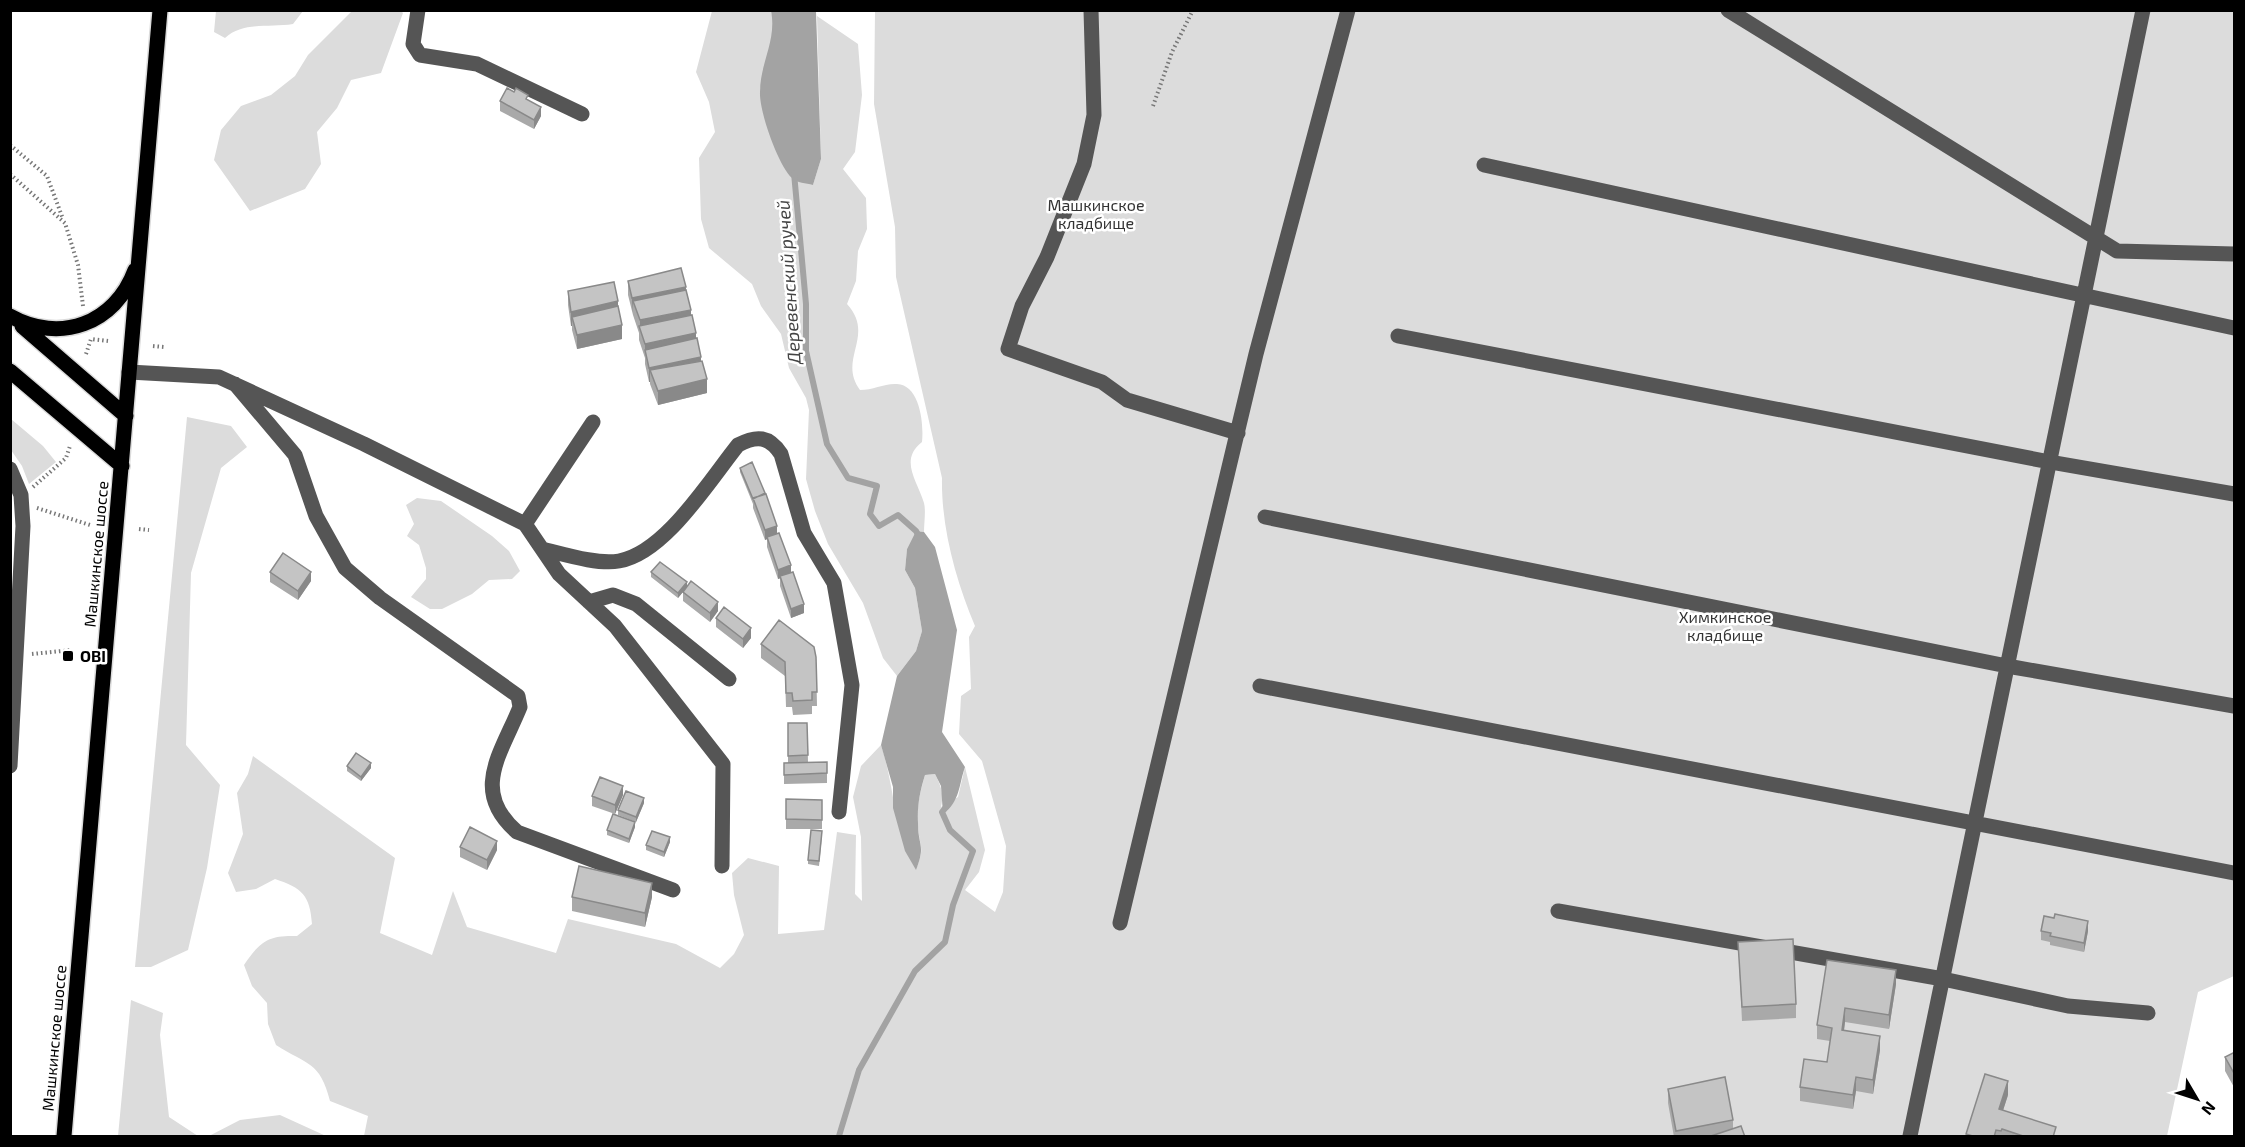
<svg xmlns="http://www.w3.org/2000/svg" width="2245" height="1147" viewBox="0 0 2245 1147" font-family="'Exo 2',sans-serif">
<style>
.green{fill:#dcdcdc}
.water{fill:#a3a3a3}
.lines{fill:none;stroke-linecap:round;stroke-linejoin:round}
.stream{stroke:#a3a3a3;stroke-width:6}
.major-casing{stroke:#dbdbdb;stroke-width:18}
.path{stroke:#777;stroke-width:4;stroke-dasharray:1.5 3;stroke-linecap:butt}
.minor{stroke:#555;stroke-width:15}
.major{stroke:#000;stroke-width:15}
.wall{fill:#a9a9a9}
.shaded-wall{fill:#898989}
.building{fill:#c4c4c4;stroke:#898989;stroke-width:1.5}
.poi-dot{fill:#000;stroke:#fff;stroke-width:2}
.labels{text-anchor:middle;stroke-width:5;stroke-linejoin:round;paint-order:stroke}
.park-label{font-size:16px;fill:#333;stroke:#fff}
.street-label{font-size:16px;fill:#000;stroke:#fff}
.poi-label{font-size:16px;font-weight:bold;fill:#000;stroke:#fff;text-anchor:start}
.water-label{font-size:18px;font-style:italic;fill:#444;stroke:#fff}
</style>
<rect width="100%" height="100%" fill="#fff"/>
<path class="green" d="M216,11V10L303,11L293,24C270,28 243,21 225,38L214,32Z
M401,11L403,13L381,73L351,80L337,108L317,132L321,164L305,189L250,211L214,160L221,130L241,106L271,95L295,76L308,55L352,11Z
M712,11H771L775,27L760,90L813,185L821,159L817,16L858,44L862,95L855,152L843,169L866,198L867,229L858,251L856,281L847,304C876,336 837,359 860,390C873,390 885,383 897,384C920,385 924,424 922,442C899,460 917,480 924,503C926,511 924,523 924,532L916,531L907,549L905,570L915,588L922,631L916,651L897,676L883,658L863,603L828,544L815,511L806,479L809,410L806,398L789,368L781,334L761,306L752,284L709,248L701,219L699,158L715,132L709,102L696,72Z
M875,11H2234V976L2198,992L2167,1136H364L368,1116L330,1101C320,1061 307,1065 276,1045L268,1024L267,1003L252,986L244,965C260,942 267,935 297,936L312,924C310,895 302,888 275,879L256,889L236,892L228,873L243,834L237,793L248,774L253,756L395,858L380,933L432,955L453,891L467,927L556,953L568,919L676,944L720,968L734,954L744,935L734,895L732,873L748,858L779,866L778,934L824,930L837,832L856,835L855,894L862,901L861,837L853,797L861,766L881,745C895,787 893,830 916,869C925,847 920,849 918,827C916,809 920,792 925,775L935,774C941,786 944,794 941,807L958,797L965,767L985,850L979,872L965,890L995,912L1003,892L1006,846L982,761L959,734L961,696L971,689L969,637L975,626C956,581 941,527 942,478L896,277L895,227L874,104Z
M187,417L231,426L247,447L221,468L191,573L186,745L220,785L207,868L188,950L151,967H135Z
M11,419L43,446L56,462L29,484L22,466L11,450Z
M417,498L441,501L492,536L509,551L520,571L512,579L489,580L472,594L442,609H430L411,597L426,579V568L419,545L407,536L414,524L406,505Z
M131,1000L163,1013L160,1035L169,1117L198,1136H118Z
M280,1115L326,1136H209L240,1120Z"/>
<path class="water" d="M771,11H816L821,159L813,185C806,183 797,183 792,178C778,165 759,111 760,92C760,63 777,40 771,11Z
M916,531L924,532L935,547L957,630L942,732L965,767C959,784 960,802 943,814L941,786L935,774L925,775C920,791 917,806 918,823C918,847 926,844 916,870L905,851L893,808V787L881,745L897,676L916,651L922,631L915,588L905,570L907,549Z"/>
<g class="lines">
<path class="stream" d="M794,173L806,304V351L827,444L848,478L877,486L870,514L879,526L898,515L916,531L920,538
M839,1136L859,1070L915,971L945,942L953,905L973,851L950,830L942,812L946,807"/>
<g class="major-casing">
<path id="major" d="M10,316C60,344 115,324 135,270
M22,326L126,416
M10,371L122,466
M64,1136L160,10"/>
</g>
<path class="path" d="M1153,106L1172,52L1193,10
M10,145L47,176L63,219
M10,174L65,223L78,265L83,306
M153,346L164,347
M86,354L91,339L108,341
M33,487L66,458L70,446
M37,508L90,525
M139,529L149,530
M32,654L72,650"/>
<path class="minor" d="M418,10L413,44L420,55L477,64L582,114
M1091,10L1094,115L1084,164L1047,257L1022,306L1008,349L1102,382L1127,400L1238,433
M1728,10L2117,251L2234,254
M1484,165L2234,328
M1398,336L2050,462L2234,494
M129,372L219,377L364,444L525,524L593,422
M235,384L295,455L316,516L345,568L380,598L518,696L520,707C501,754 470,791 517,832L673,890
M10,469L21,495L23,526L10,766
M1265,517L2007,666L2234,706
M525,524L559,574L615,626L723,764L722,866
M542,549C563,554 598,565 619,561C665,553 709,481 738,445C757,435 769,436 781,454L804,533L834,583L852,685L839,812
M589,602L613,595L636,604L729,679
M1260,686L2234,873
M1558,911L1943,979L2068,1006L2148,1013
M1120,923L1256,354L1348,10
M1910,1136L2143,10"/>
<use href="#major" class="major"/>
</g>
<path class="wall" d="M528,100L541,116L534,129L500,111V101Z
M628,281L686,290L701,361L707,393L658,405L650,384V382H649L645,364V358L639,340V333L633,315L628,295Z
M568,291L618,306L622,339L577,349L572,330V326H571L568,305Z
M740,468L777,534L804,613L791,618L780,586V578L778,579L767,547V539L765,540L753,508V504L740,472Z
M270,572L311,581L298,600L270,582Z
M651,572L687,587L718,611L710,622L683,601V592L678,598L651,577Z
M716,618L751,638L743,648L716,627Z
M761,644L816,657L817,706H812V714L793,715L792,707H786L785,676L761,658Z
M788,723H807L808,762H827V783L784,784V763H788Z
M347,766L371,768L361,781L347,771Z
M623,795L615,814L592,806V796Z
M786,799L822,800V829H786Z
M644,803L636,822L618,815V810Z
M635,827L629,843L607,835V830Z
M822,836L819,866L808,864V860Z
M670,842L664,857L646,850V845Z
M460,847L497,850L487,870L460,857Z
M572,897H652L645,927L572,911Z
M2041,931H2088L2084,952L2050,945V942L2041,940Z
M1738,942L1796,1004V1018L1742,1021Z
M1827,960L1896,984L1889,1029L1845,1022L1844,1031L1880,1050L1873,1094L1856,1091L1853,1109L1800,1101V1087L1827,1062L1830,1041L1817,1039V1025Z
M2235,1052V1089L2225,1071V1057Z
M1668,1089L1733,1120V1129L1745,1137H1674L1668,1103Z
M2008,1095L2003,1110L2056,1137H1966V1134Z"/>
<path class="shaded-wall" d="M541,107V116L534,129V120Z
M686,287V301H633L632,312V298Z
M618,301V315L572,317V326H571V312Z
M691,310V323L640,328V320Z
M622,325V339L577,349V335Z
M696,333V347L645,350V344Z
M701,357V371L650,370V382H649V368Z
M707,379V393L658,405V391Z
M777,526V535L765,540V530Z
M791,565V575L778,579V570Z
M311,572V581L298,600V591Z
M687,582V587L678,598V593Z
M718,602V611L710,622V613Z
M804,604V613L791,618V609Z
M751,628V638L743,648V639Z
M371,763V768L361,781V777Z
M623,786V795L615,814V805Z
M644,798V803L636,822V817Z
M635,822V827L629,843V839Z
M670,837V842L664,857V852Z
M497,841V850L487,870V860Z
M652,883V897L645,927V913Z
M2088,921V931L2084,952V943Z
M1896,970V984L1889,1029V1015Z
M1845,1008V1022L1842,1044V1030Z
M1880,1036V1050L1873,1094V1080Z
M1856,1077V1091L1853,1109V1095Z
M2008,1081V1095L1999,1123V1109Z"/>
<path class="building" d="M507,88L514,92L516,88L528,95L526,99L541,107L534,120L500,101Z
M681,268L686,287L632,298L628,281Z
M614,282L618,301L571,312L568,291Z
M686,290L691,310L640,320L633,301Z
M618,306L622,325L577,335L572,317Z
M692,315L696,333L645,344L639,326Z
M697,338L701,357L649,368L645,350Z
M702,361L707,379L658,391L650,370Z
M752,462L765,493L753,499L740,468Z
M766,494L777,526L765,530L753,498Z
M779,533L791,565L778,570L767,537Z
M283,553L311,572L298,591L270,572Z
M660,562L687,582L678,593L651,572Z
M793,572L804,604L791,609L780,576Z
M691,581L718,602L710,613L683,592Z
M724,607L751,628L743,639L716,618Z
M779,620L814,647L816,657L817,692H812V700L793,701L792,693H786L785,662L761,644Z
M788,723H807L808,755L788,756Z
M356,753L371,763L361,777L347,766Z
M827,762V773L784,775V763Z
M600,777L623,786L615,805L592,796Z
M626,791L644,798L636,817L618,810Z
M786,799L822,800V820L786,819Z
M613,814L635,822L629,839L607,830Z
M470,827L497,841L487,860L460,847Z
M811,830L822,831L819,861L808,860Z
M652,831L670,837L664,852L646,845Z
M579,866L652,883L645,913L572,897Z
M2055,914L2088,921L2084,943L2050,936L2051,933L2041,931L2044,916L2054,918Z
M1793,939L1796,1004L1742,1007L1738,942Z
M1827,960L1896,970L1889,1015L1845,1008L1842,1030L1880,1036L1873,1080L1856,1077L1853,1095L1800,1087L1804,1059L1827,1062L1832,1028L1817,1025Z
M2235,1052V1075L2225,1057Z
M1985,1074L2008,1081L1999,1109L2056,1127L2053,1137H2026L2002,1129L2001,1131L1996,1130L1994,1137H1976L1966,1134Z
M1725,1077L1733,1120L1676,1131L1668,1089Z
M1741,1126L1745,1137H1708Z"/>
<rect class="poi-dot" x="62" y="650" width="12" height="12" rx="3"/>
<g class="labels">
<g class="park-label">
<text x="1096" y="211">Машкинское<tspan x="1096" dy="18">кладбище</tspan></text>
<text x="1725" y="623">Химкинское<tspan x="1725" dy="18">кладбище</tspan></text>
</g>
<g class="street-label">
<text transform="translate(96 554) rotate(-85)" y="6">Машкинское шоссе</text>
<text transform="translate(54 1038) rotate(-85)" y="6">Машкинское шоссе</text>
</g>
<g class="poi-label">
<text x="80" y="662">OBI</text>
</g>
<g class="water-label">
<text transform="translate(789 282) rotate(-94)" y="6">Деревенский ручей</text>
</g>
</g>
<rect width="2245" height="1147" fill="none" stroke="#000000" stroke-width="24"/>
<g transform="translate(2197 1099) rotate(129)" stroke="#ffffff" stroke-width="4.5" paint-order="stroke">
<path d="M0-4.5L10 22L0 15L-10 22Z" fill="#000000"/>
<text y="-9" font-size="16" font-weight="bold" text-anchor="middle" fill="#000000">N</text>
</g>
</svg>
